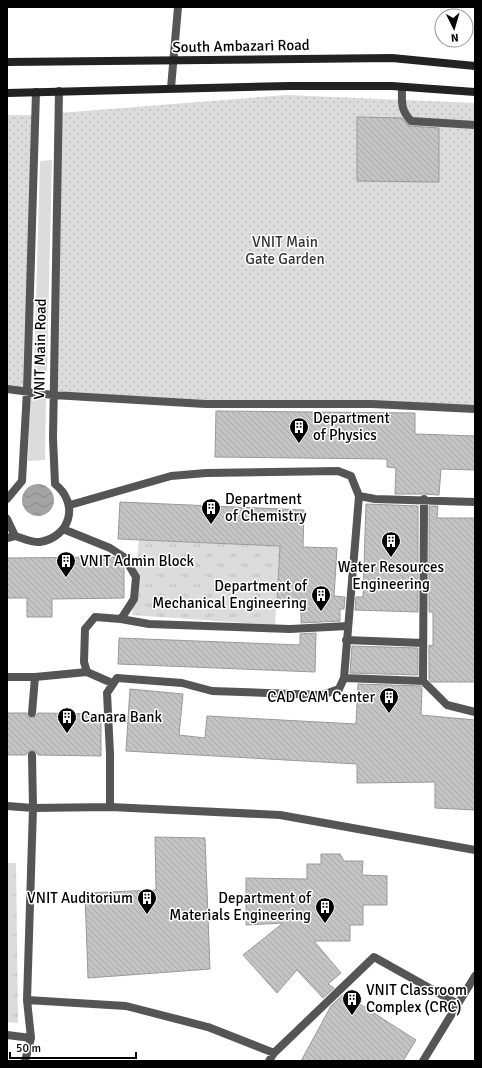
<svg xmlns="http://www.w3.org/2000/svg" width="482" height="1068" viewBox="0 0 482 1068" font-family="Signika,sans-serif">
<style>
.grass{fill:url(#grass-tufts)}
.park{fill:url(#park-dots)}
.garden{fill:#dcdcdc}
.water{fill:url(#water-waves)}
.building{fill:url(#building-back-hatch);stroke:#999}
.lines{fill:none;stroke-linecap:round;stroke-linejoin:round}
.service{stroke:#555;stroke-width:8}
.minor{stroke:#555;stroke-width:8}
.secondary{stroke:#222;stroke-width:8}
.labels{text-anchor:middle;stroke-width:3;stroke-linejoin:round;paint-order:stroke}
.street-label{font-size:15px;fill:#000;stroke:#fff}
.park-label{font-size:15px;fill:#333;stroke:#fff}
.poi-label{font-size:15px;fill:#000;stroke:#fff;text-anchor:start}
</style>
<defs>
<pattern id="grass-tufts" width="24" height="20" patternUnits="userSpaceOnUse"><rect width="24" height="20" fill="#dcdcdc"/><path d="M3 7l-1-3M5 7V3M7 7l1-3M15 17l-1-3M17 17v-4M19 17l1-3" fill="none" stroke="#bbb"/></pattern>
<pattern id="park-dots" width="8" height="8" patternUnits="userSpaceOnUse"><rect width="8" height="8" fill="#dcdcdc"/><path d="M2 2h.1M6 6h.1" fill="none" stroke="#bbb" stroke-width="1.8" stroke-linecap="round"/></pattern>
<pattern id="water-waves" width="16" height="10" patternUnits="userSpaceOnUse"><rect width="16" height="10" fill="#a3a3a3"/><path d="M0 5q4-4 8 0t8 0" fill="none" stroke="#8b8b8b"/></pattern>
<pattern id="building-back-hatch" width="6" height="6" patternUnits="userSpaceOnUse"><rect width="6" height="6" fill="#c4c4c4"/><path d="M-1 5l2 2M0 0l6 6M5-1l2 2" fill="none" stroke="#a7a7a7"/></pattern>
</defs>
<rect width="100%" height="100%" fill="#fff"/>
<path class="grass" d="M139,540L280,546L275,625L132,615Z
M7,863H16L18,1023L7,1022Z"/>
<path class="park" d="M286,95L475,103V409L283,405L53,395L59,113Z
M7,115H36L27,391L7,389Z"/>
<path class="garden" d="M52,160L47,371L34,370L40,161Z
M31,395L46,399L45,460L28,461L30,402Z"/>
<path class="water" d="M22 500a16 16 0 1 1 32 0a16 16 0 1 1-32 0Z"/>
<path class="building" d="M357,117L402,118L409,126L439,128V182L357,181Z
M216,411L415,413V434L475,436V470L441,469L439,495L424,494H395L396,468L387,467V459L215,457Z
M120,502L304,510L303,547L337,548L334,596L345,597L344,609H340V621L301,623V602L277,601L280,546L118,539Z
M366,504L418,506V612L355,610L356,597H363Z
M429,506H438L437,518H475V682H431L429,679V645L433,646V612H429Z
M114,557L120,561L124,568V598L52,599V617H27V598H7V558Z
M316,633L315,672L118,664L119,638L300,645V634Z
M352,646L418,648V675L350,673Z
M358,684L421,686L422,688L421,715L475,720V810L435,808V782L357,783V764L126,751L130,689L183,694L179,735L205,738L207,716L356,724Z
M7,713H27L29,717L32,718L36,716L38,713L101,714V756L38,755L36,752L32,750L29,751L26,755H7Z
M155,837L205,838L210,969L88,978L85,893L156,890Z
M321,854H340L344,861H363L362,875L387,876V905H363V925H350V941H314L341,973L328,984L334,988L323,998L297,970L277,993L243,955L283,923L246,925V878L307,879V864H321Z
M344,994L416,1040L403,1061H301L331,1006Z"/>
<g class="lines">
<path class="service" d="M402,87C402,102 400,109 411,121L475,125
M7,389L53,395L205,404H372L475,409
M7,499L22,481L27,391L36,92
M424,499L423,681L447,705L475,712
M70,505L171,476L206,473L338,471L351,476L359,496L375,499L475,502
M7,519L15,536C22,538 33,543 40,542C70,537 80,504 55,484L53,438L59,91
M63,529L110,548L124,557L136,577L134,599L121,619L95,617L85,629L84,662L87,672L112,683
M7,538L15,536
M121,619L149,624L290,629L348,626
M346,640L423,643
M7,677H35L87,672
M344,678L423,681
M7,806L33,808L110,807L280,815L475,850
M110,807V754L107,693L117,678L182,683L212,691L322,695L339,689L344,678L359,496
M27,1000L126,1006L208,1027L274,1053
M7,1035L31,1038
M25,1061L31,1038L27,1000L33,808
M269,1061L274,1053L374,957L458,1004
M423,1061L475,976"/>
<path class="minor" d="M171,88L178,7
M32,713L35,677
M32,755L33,808"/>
<path class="secondary" d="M7,62L392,58L475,66
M7,93L289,86H392L475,92"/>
</g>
<defs>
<g id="building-pin" transform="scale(1)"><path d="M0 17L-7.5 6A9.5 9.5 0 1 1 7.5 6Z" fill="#000" stroke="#fff"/><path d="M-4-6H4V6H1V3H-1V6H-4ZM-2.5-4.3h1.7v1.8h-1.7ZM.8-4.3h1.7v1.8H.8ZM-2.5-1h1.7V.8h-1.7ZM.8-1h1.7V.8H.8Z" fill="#fff"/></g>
</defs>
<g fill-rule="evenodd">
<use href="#building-pin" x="299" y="427"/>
<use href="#building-pin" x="211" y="508"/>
<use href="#building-pin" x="391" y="541"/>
<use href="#building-pin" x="66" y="561"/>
<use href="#building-pin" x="321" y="595"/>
<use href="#building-pin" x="389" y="697"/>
<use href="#building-pin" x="67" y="717"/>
<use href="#building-pin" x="147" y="898"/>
<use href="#building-pin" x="325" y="907"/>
<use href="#building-pin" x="352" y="999"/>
</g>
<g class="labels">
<g class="street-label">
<text transform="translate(241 46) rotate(-1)" y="5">South Ambazari Road</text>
<text transform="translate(40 349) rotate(-89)" y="5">VNIT Main Road</text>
</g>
<g class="park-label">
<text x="285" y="247">VNIT Main<tspan x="285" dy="17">Gate Garden</tspan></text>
</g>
<g class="poi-label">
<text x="313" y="423">Department<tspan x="313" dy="17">of Physics</tspan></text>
<text x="225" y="504">Department<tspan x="225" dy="17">of Chemistry</tspan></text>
<text x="80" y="566">VNIT Admin Block</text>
<text x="391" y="572" text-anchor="middle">Water Resources<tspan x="391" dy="17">Engineering</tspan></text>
<text x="307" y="591" text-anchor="end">Department of<tspan x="307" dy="17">Mechanical Engineering</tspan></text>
<text x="375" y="702" text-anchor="end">CAD CAM Center</text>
<text x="81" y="722">Canara Bank</text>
<text x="133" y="903" text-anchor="end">VNIT Auditorium</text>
<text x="311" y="903" text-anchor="end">Department of<tspan x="311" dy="17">Materials Engineering</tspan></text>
<text x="366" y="995">VNIT Classroom<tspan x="366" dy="17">Complex (CRC)</tspan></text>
</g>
</g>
<rect width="482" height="1068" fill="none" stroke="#000000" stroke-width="16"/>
<g transform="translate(454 28) rotate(175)"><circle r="19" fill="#ffffff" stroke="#999999"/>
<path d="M0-3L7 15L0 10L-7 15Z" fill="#000000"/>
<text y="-6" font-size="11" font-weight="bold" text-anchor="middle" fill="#000000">N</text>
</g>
<path d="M10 1052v6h126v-6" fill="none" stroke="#000000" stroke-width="2"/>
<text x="16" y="1052" font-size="12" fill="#000000" stroke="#ffffff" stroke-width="3" paint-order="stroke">50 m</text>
</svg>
